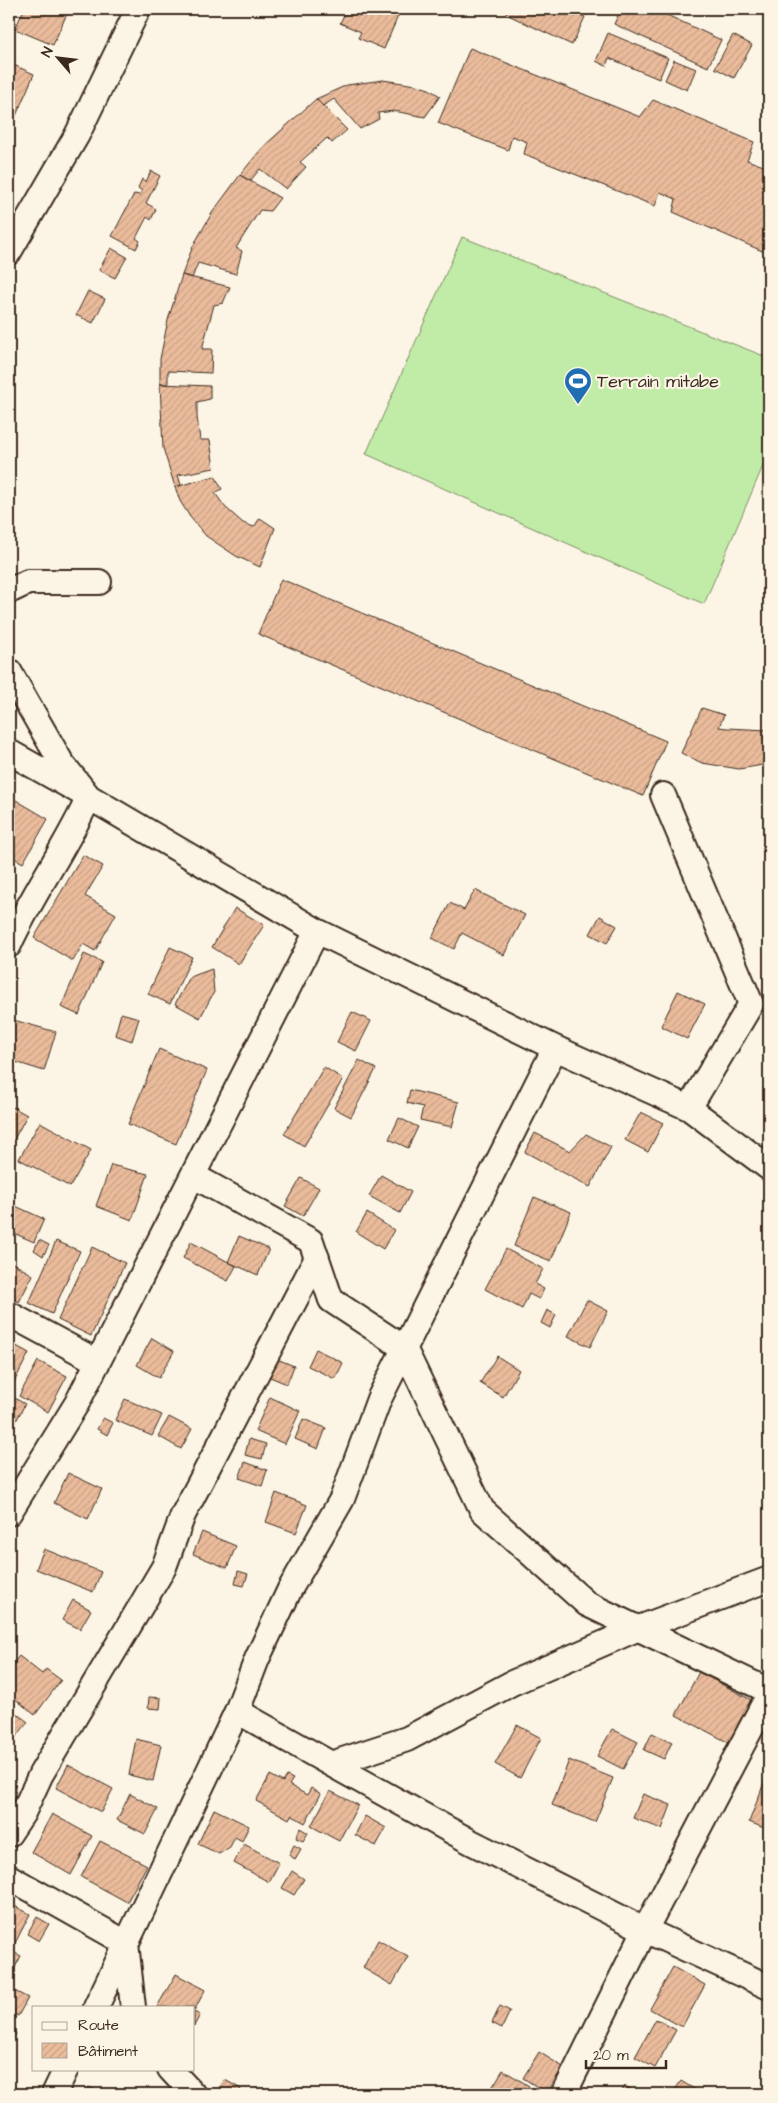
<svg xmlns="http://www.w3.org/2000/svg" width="778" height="2103" viewBox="0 0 778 2103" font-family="'Architects Daughter',sans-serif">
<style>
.pitch{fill:#c1eca8;stroke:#7e8b63}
.building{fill:url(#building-hatch);stroke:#3b2a1e}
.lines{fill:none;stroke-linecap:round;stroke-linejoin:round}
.street-casing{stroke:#3b2a1e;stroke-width:28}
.street{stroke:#fcf5e5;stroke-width:24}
.labels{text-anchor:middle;stroke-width:4.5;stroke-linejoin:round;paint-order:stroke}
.poi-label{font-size:18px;fill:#3b2a1e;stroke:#fcf5e5;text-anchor:start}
</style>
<defs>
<pattern id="building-hatch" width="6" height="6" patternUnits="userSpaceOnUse" patternTransform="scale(1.25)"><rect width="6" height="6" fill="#ebbc9c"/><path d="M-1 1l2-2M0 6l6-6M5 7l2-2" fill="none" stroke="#caa286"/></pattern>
</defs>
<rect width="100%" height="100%" fill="#fcf5e5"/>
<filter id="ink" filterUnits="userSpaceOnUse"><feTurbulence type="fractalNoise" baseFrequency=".02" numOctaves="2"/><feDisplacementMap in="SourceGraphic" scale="10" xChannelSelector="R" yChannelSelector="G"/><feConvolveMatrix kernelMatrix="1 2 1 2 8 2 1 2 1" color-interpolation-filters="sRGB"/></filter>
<g filter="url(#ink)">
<path class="pitch" d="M462,237L769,358V452L704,604L366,454Z"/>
<path class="building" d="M24,9H69L53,45L15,29Z
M347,9H401L384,49L358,38L361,32L340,23Z
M508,9H566L585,17L572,45L506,14Z
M621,9H654L721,40L708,67L614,24Z
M608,33L668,58L659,79L609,58L606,66L596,61Z
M733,35L752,45L734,78L715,68Z
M470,48L640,117L653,100L754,142L747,160L769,168V254L673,212L676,199L660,192L655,206L524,154L527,142L512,136L508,150L438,123Z
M674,60L696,69L687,90L665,80Z
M9,63L34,74L9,132Z
M383,80L416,85L429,89L440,96L425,117L394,111L378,113L379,119L360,129L334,99L323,106L316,99L347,85Z
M316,99L347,130L332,143L327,138L300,162L306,167L286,189L260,169L250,181L240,175L263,147Z
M151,171L160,176L146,203L156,209L151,220L147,217L136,238L140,241L136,249L112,236L134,194L140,195L142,191L138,188L142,179L146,182Z
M240,175L280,198L270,211L260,210L236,248L242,251L236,274L198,263L192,278L182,275L193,246L212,213Z
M111,248L127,257L115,278L99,270Z
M182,275L230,287L223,303L214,305L202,349H212L211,373L168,371V384H160V359L168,320Z
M88,291L105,299L93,323L76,315Z
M160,384L210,386V399L197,402V417L200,440H210L214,468L178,475L181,485L175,487L163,448Z
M215,476L222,489L215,493L225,507L243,523L254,527L260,518L275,528L260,567L236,556L206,536L190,517L180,501L175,487Z
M281,579L666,741L643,796L258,634Z
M702,708L724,715L719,727L727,728L768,730L769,721V764L739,769L702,763L681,753Z
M9,796L48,819L23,863L9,855Z
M83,855L103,866L85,896L116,914L95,951L83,944L73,961L34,938Z
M475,890L525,915L504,955L462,933L454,949L432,938L450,903L464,910Z
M235,908L264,925L239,964L212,947Z
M600,916L617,926L607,943L590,934Z
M170,947L192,957L170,1004L148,994Z
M84,954L102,962L79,1015L61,1007Z
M212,969L214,992L200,1018L175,1004L190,977Z
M678,991L705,1004L687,1039L661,1026Z
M352,1012L371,1021L356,1051L337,1042Z
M121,1013L139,1018L132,1041L115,1035Z
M10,1019L56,1032L44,1071L9,1060Z
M159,1049L207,1070L176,1144L128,1124Z
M359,1060L376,1069L351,1117L334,1108Z
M324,1067L343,1079L304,1146L284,1134Z
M410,1090L459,1102L452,1127L420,1120L423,1107L407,1103Z
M9,1105L27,1115L11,1145L9,1143Z
M641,1112L663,1123L648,1152L625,1140Z
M399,1118L418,1127L408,1148L389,1139Z
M40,1122L91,1150L70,1187L19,1159Z
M535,1133L570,1151L586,1134L611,1147L590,1187L525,1152Z
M111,1165L148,1174L132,1220L96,1206Z
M381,1175L411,1192L400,1213L369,1196Z
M301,1178L319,1188L303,1216L285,1206Z
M534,1197L571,1212L551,1261L514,1246Z
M9,1203L44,1219L34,1242L9,1231Z
M367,1213L394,1230L383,1249L356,1232Z
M239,1236L269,1249L258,1275L228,1262Z
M39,1240L49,1245L43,1256L34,1250Z
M56,1241L80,1251L52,1314L29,1303Z
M191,1242L236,1266L228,1281L183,1258Z
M92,1247L125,1263L91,1336L58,1320Z
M506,1249L543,1269L535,1284L544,1289L539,1299L529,1294L522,1309L485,1289Z
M9,1261L33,1275L19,1302L9,1296Z
M587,1300L608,1311L590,1347L568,1336Z
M547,1310L556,1315L550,1328L541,1323Z
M152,1338L174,1351L159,1378L137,1365Z
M9,1342L29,1353L9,1392Z
M316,1349L343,1363L335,1379L308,1366Z
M497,1356L519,1370L503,1397L480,1383Z
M277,1359L294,1366L287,1384L270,1377Z
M38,1361L67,1376L48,1412L19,1396Z
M9,1395L25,1404L15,1423L9,1420Z
M270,1397L300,1411L285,1444L255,1431Z
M125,1399L162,1415L152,1436L115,1420Z
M169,1417L192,1429L181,1449L158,1436Z
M103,1418L113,1423L107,1435L97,1429Z
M303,1419L326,1428L318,1449L295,1439Z
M249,1439L266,1444L262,1459L245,1455Z
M245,1462L267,1470L262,1486L239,1478Z
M68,1473L102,1489L88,1519L54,1503Z
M276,1493L307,1505L296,1533L266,1522Z
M202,1532L236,1546L227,1568L193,1554Z
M44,1549L101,1572L93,1592L36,1569Z
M238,1571L248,1574L244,1586L235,1584Z
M73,1600L91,1610L80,1629L62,1620Z
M19,1656L42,1674L46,1669L61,1680L35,1715L9,1694V1669Z
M699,1672L757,1703L735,1746L676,1715Z
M149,1697L161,1698L160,1709L148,1708Z
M16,1713L28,1722L9,1746V1733L15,1725L10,1721Z
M517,1725L541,1738L520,1778L495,1764Z
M612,1729L638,1742L623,1769L597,1756Z
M652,1733L672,1742L664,1759L644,1750Z
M136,1739L161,1745L153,1781L129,1775Z
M569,1760L613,1778L595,1822L552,1805Z
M68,1765L113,1789L101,1812L56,1788Z
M769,1770V1830L749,1822Z
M270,1775L283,1782L287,1776L293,1779L289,1785L307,1795L311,1788L321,1794L305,1823L291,1815L289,1819L256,1801Z
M330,1791L358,1805L339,1841L311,1826Z
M130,1794L158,1809L145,1834L117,1820Z
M643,1794L671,1805L662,1829L633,1818Z
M214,1809L249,1826L242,1841L235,1837L230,1847L219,1854L198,1844Z
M52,1814L92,1836L71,1875L31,1852Z
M365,1816L386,1828L376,1846L355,1835Z
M300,1828L308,1833L303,1841L296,1838Z
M100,1841L147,1865L127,1902L81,1877Z
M244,1844L279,1863L269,1882L234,1863Z
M294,1845L301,1849L295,1859L289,1855Z
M292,1871L304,1879L294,1895L282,1888Z
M9,1903L30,1914L11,1951L21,1956L11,1975L9,1974Z
M37,1917L49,1924L39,1941L27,1934Z
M378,1940L408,1957L392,1985L363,1968Z
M673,1967L705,1985L682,2027L650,2009Z
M176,1974L205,1990L194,2011V2007H157Z
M9,1988L28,1998L18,2016L9,2011Z
M500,2006L510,2011L502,2028L492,2023Z
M194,2012L200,2015L194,2026Z
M656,2019L676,2030L655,2068L635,2057Z
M9,2030L16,2033L11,2045L9,2044Z
M539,2052L563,2067L547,2093L523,2078Z
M503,2070L529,2086L524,2094H488Z
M225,2080L241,2089L238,2094H216Z
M681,2081L699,2092L698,2094H672Z
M9,2085L16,2088L12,2094H9Z
M625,2086L639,2094H620Z
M89,2087L104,2094H85Z"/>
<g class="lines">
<g class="street-casing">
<path id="street" d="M9,252L77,135L138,9
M9,591L28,582H99
M9,671L61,762L89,797C66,848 32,894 9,945
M9,752L89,797L317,931L555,1048L689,1108
M663,795L751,1004L689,1108L769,1168
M194,1176L311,1241L331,1300L404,1348L482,1510L587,1604L769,1691
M9,1314L98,1362
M9,1513L77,1403L317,931
M237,1711L331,1764L407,1739L512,1683L639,1628L769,1579
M331,1764L471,1842L645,1930L769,1987
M9,1834L23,1813L41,1774L164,1567L183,1515L317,1258
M9,1877L126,1943L133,2007
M96,2007L213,1762L237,1711L257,1659L290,1589L342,1499L379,1399L555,1048
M170,2069L193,2094
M54,2094L66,2069
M564,2094L645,1930L769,1694"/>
</g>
<use href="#street" class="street"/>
</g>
</g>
<defs>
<g id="stadium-pin" transform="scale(1.4375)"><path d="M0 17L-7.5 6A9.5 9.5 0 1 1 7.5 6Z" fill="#1f6fb2" stroke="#fcf5e5"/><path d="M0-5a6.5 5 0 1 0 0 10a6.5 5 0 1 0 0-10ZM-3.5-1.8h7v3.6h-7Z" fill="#fff"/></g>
</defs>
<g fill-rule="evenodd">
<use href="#stadium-pin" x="578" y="381"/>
</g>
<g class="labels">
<g class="poi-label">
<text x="597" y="387">Terrain mitabe</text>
</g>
</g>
<rect width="778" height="2103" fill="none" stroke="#fcf5e5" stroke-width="30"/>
<rect x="15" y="15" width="748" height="2073" fill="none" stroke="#3b2a1e" stroke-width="2" filter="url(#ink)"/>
<rect x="32" y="2006" width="162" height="65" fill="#fcf5e5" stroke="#afa495"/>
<rect x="42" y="2022" width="25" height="8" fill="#fcf5e5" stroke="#afa495"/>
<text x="78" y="2030" font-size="15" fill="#3b2a1e">Route</text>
<rect x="42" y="2043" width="25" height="15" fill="url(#building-hatch)" stroke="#afa495"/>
<text x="78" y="2056" font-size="15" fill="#3b2a1e">Bâtiment</text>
<g transform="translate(58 58) rotate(298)" stroke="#fcf5e5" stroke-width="4" paint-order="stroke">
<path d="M0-4L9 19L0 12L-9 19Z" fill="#3b2a1e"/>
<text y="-8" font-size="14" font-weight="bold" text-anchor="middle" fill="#3b2a1e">N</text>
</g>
<path d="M586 2060v8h80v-8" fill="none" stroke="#3b2a1e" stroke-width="2.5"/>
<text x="593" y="2060" font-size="15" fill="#3b2a1e" stroke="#fcf5e5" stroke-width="4" paint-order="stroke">20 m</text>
</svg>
